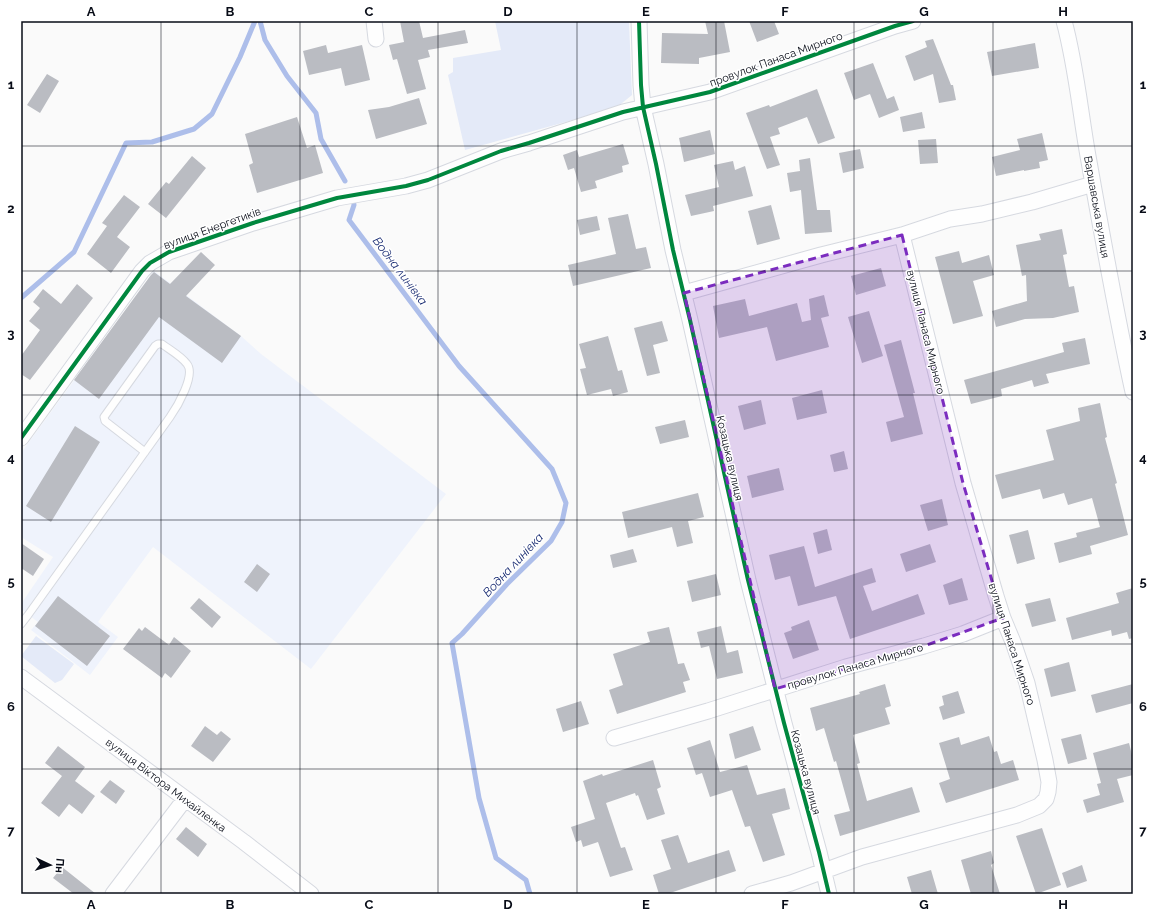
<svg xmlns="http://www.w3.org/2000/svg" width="1154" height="915" viewBox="0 0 1154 915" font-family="Raleway,sans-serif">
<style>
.built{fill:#eff3fc}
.green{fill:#e4eaf8}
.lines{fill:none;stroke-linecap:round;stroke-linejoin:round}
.stream{stroke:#adbeea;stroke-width:5}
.building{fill:#babcc2}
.service-casing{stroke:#d6d9e0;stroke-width:9}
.minor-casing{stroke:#d6d9e0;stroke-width:17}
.service{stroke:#fefefe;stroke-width:7}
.minor{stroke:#fefefe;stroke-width:15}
.cycleway-casing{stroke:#fff;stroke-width:6}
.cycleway{stroke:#00873e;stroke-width:4}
.marked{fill:#7b2cbf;fill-opacity:0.2;stroke:#7b2cbf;stroke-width:3;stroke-dasharray:8 5;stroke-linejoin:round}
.grid{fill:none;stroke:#080c17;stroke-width:1;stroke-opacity:0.55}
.labels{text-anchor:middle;stroke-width:3;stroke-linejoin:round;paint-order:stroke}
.street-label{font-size:11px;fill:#080c17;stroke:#fff}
.water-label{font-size:12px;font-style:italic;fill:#172a71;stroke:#fff}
.neatline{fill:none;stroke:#080c17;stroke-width:1.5}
.grid-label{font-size:13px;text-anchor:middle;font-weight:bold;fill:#080c17}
</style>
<rect width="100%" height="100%" fill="#fafafa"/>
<path class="built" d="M154,271L241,336L261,354L446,494L311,669L153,547L98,622L118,637L90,675L31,630L38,622L21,609V604L53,557L21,537V453Z"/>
<path class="green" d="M495,21H629L632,95L616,108L465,150L448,75L453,72V58L501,50Z
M36,636L74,664L62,680L55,683L21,656Z"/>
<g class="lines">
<path class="stream" d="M260,21L265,40L287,76L316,113L321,139L345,181
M353,198L354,205L349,220L459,366L552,469L566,503L562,522L551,541L507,584L462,634L452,643L479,798L496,858L526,880L530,894
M21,298L74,252L126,143L152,142L194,129L212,114L240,57L255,21"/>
</g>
<path class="building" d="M400,21H419L423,38L465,30L468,43L428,50L430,57L418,60L426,89L407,94L397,59L393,60L389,45L404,42Z
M705,21H724L730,52L699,58V64L661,63L662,33L708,34Z
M749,21H774L779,34L757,42Z
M933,39L951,85H953L956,100L939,103L933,74L914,81L905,56L927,47L925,41Z
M1035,43L1039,68L992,76L987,52Z
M326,45L328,53L362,45L370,80L345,86L341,68L309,75L303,51Z
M873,63L887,99L894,96L899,110L879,118L870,94L854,100L844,73Z
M47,74L59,81L40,113L27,105Z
M817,89L835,138L818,144L807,117L778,128L780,134L770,137L780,165L767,169L746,113L769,105L770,107Z
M419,98L427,124L376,139L368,110L389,107Z
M922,112L925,128L903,132L900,117Z
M297,117L307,148L315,145L323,173L257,193L249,165L253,163L245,134Z
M710,130L715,154L684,162L679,138Z
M1042,133L1048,160L1039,162L1040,168L1024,171V170L996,176L992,157L1020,150L1017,139Z
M936,139L938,163L920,164L918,140Z
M623,144L629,164L622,166L623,172L595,181L597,188L581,192L574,168L568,170L563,155L577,150L579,157Z
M860,149L864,168L843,173L839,153Z
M192,156L206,168L166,218L148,204L166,182L169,184Z
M810,158L817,210H830L832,232L805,234L801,190L790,192L787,173L800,171L799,160Z
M733,161L735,170L745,166L753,196L713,206L714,211L691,216L685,195L719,187L714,165Z
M124,195L140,207L117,237L130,247L111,273L87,254L107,226L102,223Z
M771,205L780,239L757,245L748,211Z
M628,214L636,249L646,247L651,268L573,286L568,265L616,254L608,218Z
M597,216L600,230L580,235L577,220Z
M1062,229L1067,254L1063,255L1069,287L1074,286L1079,312L1053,318L1025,319L996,327L992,311L1027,301L1026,275L1022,276L1016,245L1041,240L1039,234Z
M959,251L962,263L989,255L994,275L973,281L983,316L953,324L935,257Z
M201,252L215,265L186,296L241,336L222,363L159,317L99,399L74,380L151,275L154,272L170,284Z
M881,268L886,286L856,295L851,276Z
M77,284L93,298L30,380L21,374V356L40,330L29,321L40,308L33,302L43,289L61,304Z
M824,295L829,316L821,318L829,347L776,361L767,327L719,338L713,306L745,299L749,316L797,303L802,322L811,320L809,299Z
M869,311L883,356L862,363L848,317Z
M662,321L668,341L653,345L660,373L647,376L634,328Z
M608,336L618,371L622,370L628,392L613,396L611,389L587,395L580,369L586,368L579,344Z
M1085,338L1090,364L1046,374L1049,383L1034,387L1032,380L1001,389L1002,396L971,404L964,380L1064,352L1062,343Z
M901,340L915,393H913L923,434L891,442L886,422L904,417L884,345Z
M822,390L827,413L797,420L792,398Z
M761,400L766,424L744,430L738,406Z
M1100,403L1107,437L1105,438L1117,483L1115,484L1128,535L1090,546L1092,554L1059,563L1054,543L1077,537L1076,533L1100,527L1092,498L1068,505L1064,493L1043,499L1040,489L1002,499L995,475L1054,460L1046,430L1080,421L1078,408Z
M685,420L689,437L660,444L655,427Z
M75,426L100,442L51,522L26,506Z
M844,451L848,469L834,472L830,455Z
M779,468L784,490L752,498L747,476Z
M698,493L704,517L688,521L693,543L677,547L672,527L628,538L622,512Z
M942,499L948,525L928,531L920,505Z
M827,529L832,550L818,554L813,533Z
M1028,530L1035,559L1017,564L1009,535Z
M21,543L44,559L33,576L21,568Z
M930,544L936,562L906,572L900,554Z
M804,546L815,587L872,568L876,582L863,586L872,611L918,594L925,614L850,639L836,596L798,606L790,576L775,580L769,555Z
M633,549L637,562L613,568L610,555Z
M257,564L270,574L257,592L244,582Z
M716,574L721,595L692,602L687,581Z
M962,578L968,600L949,605L943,585Z
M1133,588V638L1129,639L1127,632L1112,636L1111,630L1072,640L1066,618L1119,603L1116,593Z
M58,596L110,636L87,666L35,626Z
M199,598L221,617L212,628L190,608Z
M1050,598L1056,621L1032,627L1025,604Z
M809,620L819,650L793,659L784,633L792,630L791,627Z
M721,626L727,653L738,650L743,673L717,679L709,646L701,648L697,632Z
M145,627L169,645L174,637L191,651L171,678L165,673L162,678L123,649L139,628L142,631Z
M669,627L678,664L684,663L690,680L683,682L686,692L617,714L609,690L623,685L613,654L650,642L647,632Z
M1069,662L1076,691L1051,697L1044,669Z
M885,684L891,706L885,708L890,724L853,735L860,763L857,764L867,801L912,787L920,812L840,836L834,815L850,811L836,761L834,762L824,728L816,731L810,708L860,694L859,692Z
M1133,684V703L1096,713L1091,695Z
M958,691L965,713L943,720L939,707L944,705L942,696Z
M581,701L589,724L563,732L556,709Z
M205,726L217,735L221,731L231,739L213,762L191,746Z
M753,726L761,750L735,759L729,734Z
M1081,734L1087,759L1068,764L1061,739Z
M989,736L994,752L997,751L1001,764L1013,760L1019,780L946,803L939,783L950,779L939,743L959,737L961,745Z
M710,740L720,772L747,765L757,795L785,788L790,809L772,814L785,855L763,862L750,826L745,827L732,790L710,797L702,773L696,775L687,748Z
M1129,743L1133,759V775L1117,779L1124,802L1087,813L1083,800L1100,795L1097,784L1101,783L1093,753Z
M58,746L85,767L75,781L95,796L82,814L69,804L59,817L41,803L62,776L45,763Z
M653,760L661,787L657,789L665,814L647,820L638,795L636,796L635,793L606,803L621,848L625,847L633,870L610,877L598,842L583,847L581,840L576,842L571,827L595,819L583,781L602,774L603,776Z
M110,780L125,791L116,804L100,792Z
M186,827L207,844L198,857L176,839Z
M1042,828L1061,885L1036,894L1016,836Z
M678,835L688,863L729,850L736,871L667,894H659L653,875L671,869L661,840Z
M991,851L994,863L991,865L1000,894H971L961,860Z
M1082,865L1087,881L1067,888L1062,873Z
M62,867L96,894H74L53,878Z
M931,870L938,894H912L907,877Z"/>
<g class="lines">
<g class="service-casing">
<path id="service" d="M21,624L28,615L170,417C177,407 196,375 187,364C181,356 170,350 162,344H158L155,346L104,417L105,421L145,452"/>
</g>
<g class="minor-casing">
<path id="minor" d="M374,21L376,39
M639,21L641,85L643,107L656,164L673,250L690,320L748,580L784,723L819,852L829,894
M1064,21C1076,65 1080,111 1088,156C1102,235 1116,314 1133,392
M684,293L821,255L902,235L950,219L982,214L1032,202L1093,184
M21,438L142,271L150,263L169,252L253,223L337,198L406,186L428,180L501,151L529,143L623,112L710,92L895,26L913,21
M21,677L244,842L311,894
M614,738L708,711L846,667L924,646L963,634L1003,618
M113,894L185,799
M752,894L791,883L862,857L1017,815L1039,806L1046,799L1048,792L1049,782L1045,760L1027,683L1013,642L1003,618L996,596L963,483L902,235"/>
</g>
<use href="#service" class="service"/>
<use href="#minor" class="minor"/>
<g class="cycleway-casing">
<path id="cycleway" d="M639,21L641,85L643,107L656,164L673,250L690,320L748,580L784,723L819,852L829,894
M21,438L142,271L150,263L169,252L253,223L337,198L406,186L428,180L501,151L529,143L623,112L710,92L895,26L913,21"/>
</g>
<use href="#cycleway" class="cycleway"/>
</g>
<path class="marked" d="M902,235L963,483L1003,618L924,646L775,689L684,293Z"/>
<path class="grid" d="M161,21V894M300,21V894M438,21V894M577,21V894M716,21V894M854,21V894M993,21V894M21,146H1133M21,271H1133M21,395H1133M21,520H1133M21,644H1133M21,769H1133"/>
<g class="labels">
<g class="street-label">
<text transform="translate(776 59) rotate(-20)" y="4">провулок Панаса Мирного</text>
<text transform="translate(1097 207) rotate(80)" y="4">Варшавська вулиця</text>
<text transform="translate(212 228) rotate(-20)" y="4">вулиця Енергетиків</text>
<text transform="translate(926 332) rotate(76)" y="4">вулиця Панаса Мирного</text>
<text transform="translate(730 458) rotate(77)" y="4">Козацька вулиця</text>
<text transform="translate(1012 644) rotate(72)" y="4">вулиця Панаса Мирного</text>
<text transform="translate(855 666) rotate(-16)" y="4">провулок Панаса Мирного</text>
<text transform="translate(806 772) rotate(75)" y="4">Козацька вулиця</text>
<text transform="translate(166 785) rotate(37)" y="4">вулиця Віктора Михайленка</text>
</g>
<g class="water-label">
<text transform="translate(400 271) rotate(53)" y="4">Водна линівка</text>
<text transform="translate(513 565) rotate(-47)" y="4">Водна линівка</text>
</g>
</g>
<rect width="1154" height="915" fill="none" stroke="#ffffff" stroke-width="44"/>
<g transform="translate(50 865) rotate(94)" stroke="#ffffff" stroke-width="3" paint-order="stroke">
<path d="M0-3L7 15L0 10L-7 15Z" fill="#080c17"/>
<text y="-6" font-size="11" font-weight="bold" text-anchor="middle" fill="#080c17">Пн</text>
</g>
<rect x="22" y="22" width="1110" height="871" class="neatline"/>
<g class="grid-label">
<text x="91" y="16">A</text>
<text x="230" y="16">B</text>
<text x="369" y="16">C</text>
<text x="508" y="16">D</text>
<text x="646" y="16">E</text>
<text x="785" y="16">F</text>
<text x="924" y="16">G</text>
<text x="1063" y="16">H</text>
<text x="11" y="89">1</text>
<text x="1143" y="89">1</text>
<text x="11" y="213">2</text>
<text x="1143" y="213">2</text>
<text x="11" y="338">3</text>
<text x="1143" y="338">3</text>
<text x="11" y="462">4</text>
<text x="1143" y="462">4</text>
<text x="11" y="586">5</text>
<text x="1143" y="586">5</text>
<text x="11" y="711">6</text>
<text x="1143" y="711">6</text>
<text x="11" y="835">7</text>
<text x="1143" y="835">7</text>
<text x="91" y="909">A</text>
<text x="230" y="909">B</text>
<text x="369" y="909">C</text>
<text x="508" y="909">D</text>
<text x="646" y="909">E</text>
<text x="785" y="909">F</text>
<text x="924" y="909">G</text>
<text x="1063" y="909">H</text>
</g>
</svg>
